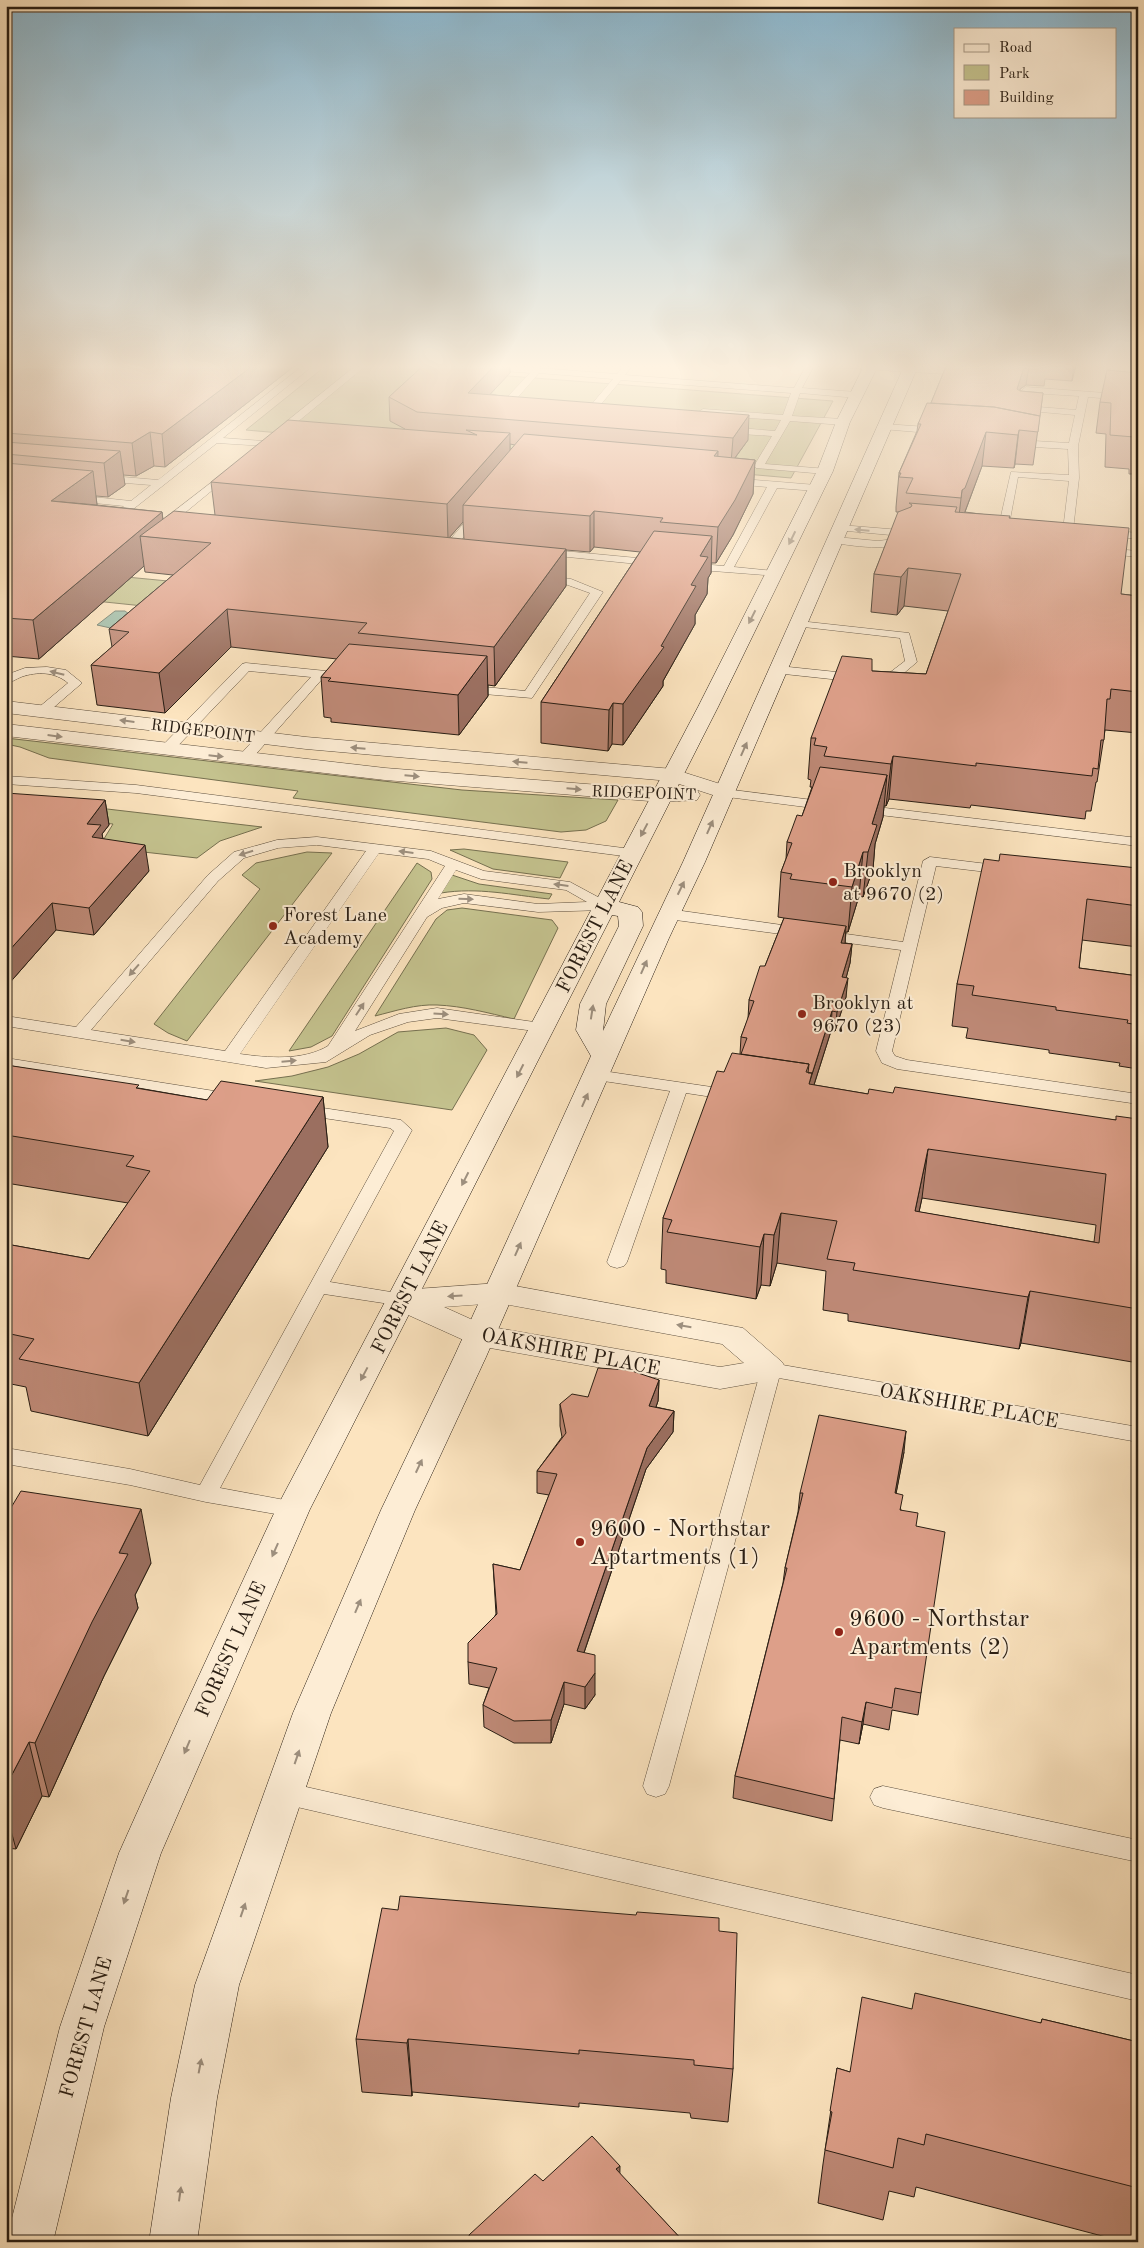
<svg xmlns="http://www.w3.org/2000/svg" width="1144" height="2248" viewBox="0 0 1144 2248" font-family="'Old Standard TT',serif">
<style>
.green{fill:#c4c28e;stroke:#767050}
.water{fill:#a0bfac;stroke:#707e6f}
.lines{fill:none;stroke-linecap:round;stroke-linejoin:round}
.service-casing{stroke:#5d4f3e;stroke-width:1}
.minor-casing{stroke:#5d4f3e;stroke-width:1}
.secondary-casing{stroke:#281d13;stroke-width:1}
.service{fill:#fdedd5;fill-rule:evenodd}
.minor{fill:#fdedd5;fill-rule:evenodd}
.secondary{fill:#fdedd5;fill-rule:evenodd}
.wall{fill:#be8976;stroke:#281d13;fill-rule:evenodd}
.shaded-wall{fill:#9b6f60;stroke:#281d13}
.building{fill:#dd9f89;stroke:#281d13;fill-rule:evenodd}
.oneway{fill:#9d8f7e}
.poi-dot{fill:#8f2418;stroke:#fdedd5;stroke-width:2}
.labels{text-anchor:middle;stroke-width:4;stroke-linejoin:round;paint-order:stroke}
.far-street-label{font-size:16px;fill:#281d13;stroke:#fdedd5}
.poi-label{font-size:20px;fill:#281d13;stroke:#fdedd5;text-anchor:start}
.street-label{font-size:20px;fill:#281d13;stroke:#fdedd5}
.near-poi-label{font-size:24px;fill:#281d13;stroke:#fdedd5;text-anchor:start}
</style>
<rect width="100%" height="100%" fill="#fce4bf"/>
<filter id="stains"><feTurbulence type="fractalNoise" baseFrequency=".004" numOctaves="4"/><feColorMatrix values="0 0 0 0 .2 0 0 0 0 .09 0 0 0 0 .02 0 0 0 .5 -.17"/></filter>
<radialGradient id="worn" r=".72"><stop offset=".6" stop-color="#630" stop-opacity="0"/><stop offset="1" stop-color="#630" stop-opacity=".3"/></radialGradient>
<path class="green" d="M328,364H353L833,401L791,478L246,430Z
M85,573L199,584L172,609L57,597Z
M6,738L462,790L618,800L606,821L586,830L561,832L293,798L298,791L49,758L20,747L6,744Z
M90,807L262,827L220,841L197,858L99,847L113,824L6,814V808Z
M464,849L568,862L560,878L493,869L450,850Z
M307,852L332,853L187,1041L168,1033L154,1024L260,889L242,875L256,863Z
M417,863L431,872L432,879L332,1036L311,1047L289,1051Z
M452,875L479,884L552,894L549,899C512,895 478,887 441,893Z
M462,908L552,920L558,928L514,1019C488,1013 463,1006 437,1005C416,1004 395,1011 375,1016L436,919L447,910Z
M446,1028L474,1035L487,1050L452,1110L255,1081L292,1076L328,1067L359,1054L398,1032Z"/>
<path class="water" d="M115,611H125L129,614L115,629L97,625Z"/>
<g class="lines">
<g class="service-casing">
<path id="service" d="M305,364H315L223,438L263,441L266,442V446L217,443L113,525H105L104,523L124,506L74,501L69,498L74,495L131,501L151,485L100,481L95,478L100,475L158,480Z
M358,364H368L295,424L299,428L306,429V433H294L286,426V422Z
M445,364H485L617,374L625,364H634L625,375L794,388L807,364H815L802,388L857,392L861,395L857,398L800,393L792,416L843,419L848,422L843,425L790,421L765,464L828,469L830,471L825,474L756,468L754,466L772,436L726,433L721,430L726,427L775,431L781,420L703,415L698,412L703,409L783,415L791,393L621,380L588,420L585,421L580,418L613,379L539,373L504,413H496V409L530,373L449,367Z
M826,364H875L992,371L994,364H1002L999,374L995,377L830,367Z
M1112,364H1120L1113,393L1138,395V401L1088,397L1078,446L1079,478L1073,530L1068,533L1063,530L1069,481L1018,477L1009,525L1008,527H1000L999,525L1011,472L1069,475L1068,449L1034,447L1009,440L1014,437L1034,441L1069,443L1075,415L1018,410L1016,408L1022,390L1026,387L1105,393ZM1030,393L1079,396L1076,410L1026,406Z
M885,424L941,428L946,431L941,434L882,429L880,427Z
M229,469L234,472L232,474L181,516L189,517V521L168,520V516Z
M730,478L816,485L821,488L816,491L777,488L734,567L774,571L780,574L778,576L687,569L682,566L687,563L724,566L767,487L726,483V479Z
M479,509L484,512L483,514L456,546H448V542L475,510Z
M840,525L913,531L918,534L913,537L836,530L835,528Z
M1106,530L1138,533V539L1102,535V531Z
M836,537L878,541L902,538L907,541C896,552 848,546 832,542V538Z
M1103,548L1138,551V557L1099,553V549Z
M542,549L658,560L663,563L658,566L538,554L537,552Z
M542,575L571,579L603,592L532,698L460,692L458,689L460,686L464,685L525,691L590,593L565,584L538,580L536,578Z
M799,621L909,633L917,662L891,684L887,685L775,673L773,670L779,666L884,677L905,661L900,638L795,626L793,624Z
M246,663L346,673L352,677L346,681L323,678L249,762L244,763L237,759L239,756L311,677L249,671L171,753H161L159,750L161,747L242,664Z
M47,667L66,670L82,683L46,714H38L36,711L38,708L68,683C55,672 38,671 21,677C16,679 12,682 6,684V675L25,668Z
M6,776L136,785L631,849L638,853L631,857L136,793L6,784Z
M725,789L829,802L836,806L829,810L720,796L718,793Z
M860,805L1138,838V846L855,812L853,809Z
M317,837L431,851L484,871L570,882L609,903L611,906L609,909L604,910L538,912L464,903L442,908L427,917L355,1031L399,1014L437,1008L548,1024L550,1027L548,1030L542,1032L437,1018L408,1022L370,1035L326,1062L266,1068L6,1026V1016L76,1027L208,875L234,852L277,840ZM317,845L366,851L225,1051L91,1030L218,881L244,858L278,848ZM379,853L428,859L445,866L328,1046C303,1061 268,1058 240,1054ZM456,870L481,879L566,890L587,902L538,904L464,894L438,899Z
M930,857L1004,866L1011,870L1004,874L936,866L892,1051L895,1056L907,1060L1138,1094V1104L897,1069L882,1063L876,1051L901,950L668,919L663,917L660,914L663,911L668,909L903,942L923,861Z
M6,1058L233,1094L239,1095L242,1099L239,1103L233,1104L6,1068Z
M596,1070L732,1090L738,1091L741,1095L738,1099L732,1100L686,1093L627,1262L624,1266L617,1268L610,1266L607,1262L670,1091L590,1079L588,1075L590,1071Z
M303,1105L395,1119L401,1120L412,1130L330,1282L403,1294L410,1295L413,1300L410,1305L403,1306L324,1294L220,1488L301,1503L304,1509L301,1515L293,1517L206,1502L130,1485L6,1464V1448L130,1469L200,1485L394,1131L390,1128L297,1114L294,1110L297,1106Z
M771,1363L1138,1427V1442L779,1378L669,1786L665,1794L656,1797L647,1794L643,1786L761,1370L764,1365Z
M284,1782L1138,1975V2001L284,1804L275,1801L271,1793L275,1785Z
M883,1786L1138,1840V1862L883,1808L874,1805L870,1797L874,1789Z"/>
</g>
<g class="minor-casing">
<path id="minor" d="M6,701L306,737L673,769L733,788L736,793L733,798L725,799L670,781L306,749L6,713Z
M6,724L385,768L662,790L689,789L697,790L700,795L697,800L662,802L385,780L6,736Z
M499,1283L743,1328L782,1362L787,1370L782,1378L720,1389L479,1346L468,1342L395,1309L388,1300L392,1293L403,1290ZM499,1303L722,1344L744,1363L720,1367L486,1326L444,1307Z"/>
</g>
<g class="secondary-casing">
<path id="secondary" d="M865,364H879L850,422L833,471L718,707L619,902L638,907L642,912L643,926L606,1004L603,1031L683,862L905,364H919L705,862L669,938L486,1357L415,1510L331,1713L239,1985L217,2098L197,2242H149L171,2098L195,1985L293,1713L381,1510L454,1357L591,1056L576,1030L580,1004L619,926L618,916L612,915L310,1509L161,1853L104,2027L53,2242H6L60,2027L119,1853L179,1719L276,1509L698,707L817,471L836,422Z"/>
</g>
<use href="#service" class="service"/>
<use href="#minor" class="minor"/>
<use href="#secondary" class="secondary"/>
</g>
<path class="wall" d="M6,364H297L165,467L154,466L136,476L123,475L125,485L108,497L96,496L97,505L162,512L163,520L215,515L211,482L405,429L390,421L389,397L425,364H519H510V373L490,394L748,440L735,458L755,460L753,494L733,535L716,563H711V573L708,578L707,594L695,615V624L663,681V686L623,745L612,744L608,751L541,743V702L640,552L594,547L590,552L566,550V586L495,686L488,685V696L459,735L331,722V718L324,717L321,677L337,659L231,647L165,713L97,705L91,665L112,647L109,629L173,575L145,572L144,566L39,659L6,656ZM510,444L515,445L510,450ZM463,522L464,540L449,538Z
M576,364H608L606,366Z
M947,364H1076L1072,381L1045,379L1044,386L1026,385L1020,389V391L1043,393L1033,465L1015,464L1014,468L982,466L965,512L1010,518L1121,594L1138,596V733L1105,730L1097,782H1096L1091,811H1086L1085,819L971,805L970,808L889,799L886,806H884L883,817L875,844L873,869L863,897L859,896L848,932H846L845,943L852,944L850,963L846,978V997L835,1031H831L814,1085L868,1094L1116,1120L1138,1119V1363L1021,1343L1019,1349L848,1321V1314L823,1310L826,1271L777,1263L770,1286L761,1285L756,1299L666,1283V1270L661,1269L663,1218L724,1072L740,1054L741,1037L748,1019L749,1000L765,966L784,918L778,917L781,872L786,859L787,842L802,816L812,787H810L811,780L808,779L811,738L872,671L926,674L948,611L904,606L897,615L871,612L874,574L899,512H896V507L899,473L917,431L918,424L931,403ZM922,1198L1096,1225L1094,1242L919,1212Z
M1138,373V522H1133L1135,474H1129V469L1105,467L1106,434L1096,433L1100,402Z
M105,800L109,825L102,834L103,839L149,871L94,935L56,930L6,987Z
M999,861L1138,868V947L1082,940L1079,968L1138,976V1069L1119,1066L1120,1063L1049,1053V1050L966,1038L968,1028L952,1026L957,984Z
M6,1065L207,1100L323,1097L328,1147L148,1436L31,1411L26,1387L6,1383V1244L89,1259L128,1203L6,1183Z
M659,1380L658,1401L656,1407L674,1411L673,1432L646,1469L584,1653L595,1695L585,1709L564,1704L551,1743H514L484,1727L483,1705L489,1688L469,1684L468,1662L496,1614L493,1564L520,1570L549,1495L537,1493V1471L562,1437L560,1426V1404Z
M904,1452L896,1493L901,1510L916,1526L921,1693L918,1715L892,1710L889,1730L863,1724L859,1744L840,1740L832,1821L733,1798L735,1776L783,1583L785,1568L798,1512L800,1493Z
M6,1516L151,1563L135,1595L138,1608L104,1676L49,1797L42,1796L16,1849L6,1848Z
M719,1931L733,2069L728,2122L691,2118L690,2113L579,2103V2107L412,2092V2096L362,2092L356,2039Z
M912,2009L1041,2023L1042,2019L1138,2042V2242H1125L916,2187L914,2197L889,2191L883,2220L818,2203L823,2164L837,2068L850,2072Z
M620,2174L684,2242H469V2235L543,2181Z"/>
<path class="shaded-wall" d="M255,364H297L165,467L162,434Z
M496,364H510V373L469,417L468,393Z
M1074,364H1076L1072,381Z
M1029,365L1026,385L1020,389L1015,409L1017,389L1023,370Z
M749,415L748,440L731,463L733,438Z
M1019,430L1015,464L1014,468L1018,435Z
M150,432L154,466L136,476L132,443Z
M986,432L982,466L957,533L962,490Z
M510,433V467L463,505V522L448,539L447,504Z
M120,451L125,485L108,497L104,463Z
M718,451L717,484L714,456Z
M755,460L753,494L733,535L716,563L718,527Z
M93,471L97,505L51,501Z
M594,511V547L590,552V516Z
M162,512L165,538L140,536L144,566L39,659L33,620Z
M712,536L711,573L708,578L707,594L695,615V624L663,681V686L623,745V704L661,646L691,585L700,556Z
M566,549V586L495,686L494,647Z
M908,568L904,606L897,615L901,577Z
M227,609L231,647L165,713L159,673Z
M487,656L488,696L459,735L458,695Z
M613,703L612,744L608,751L609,710Z
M893,756L889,799L886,806L891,764Z
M887,775L883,817L875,844L873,869L863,897L868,852L872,824Z
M105,800L109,825L102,834L105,850L96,863L87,824Z
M145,845L149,871L94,935L89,908Z
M863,852L859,896L848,932L852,887Z
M52,903L56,930L6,987V954Z
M846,926L845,944L841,943Z
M852,944L850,963L841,997L842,977Z
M848,978L846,997L835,1031L837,1012Z
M832,1011L831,1031L811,1094L809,1084Z
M323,1097L328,1147L148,1436L139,1383Z
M928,1149L922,1198L908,1262L915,1211Z
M781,1213L777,1263L770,1286L774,1235Z
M764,1234L761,1285L756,1299L760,1247Z
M1030,1291L1021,1343L1019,1349L1028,1297Z
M659,1380L658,1401L649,1427V1406Z
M674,1411L673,1432L646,1469L577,1673V1651L647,1448Z
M906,1431L904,1452L892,1515L895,1493Z
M141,1509L151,1563L135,1595L138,1608L104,1676L49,1797L35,1743L119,1553Z
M595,1673V1695L585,1709V1687Z
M564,1682V1704L551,1743V1720Z
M866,1702L863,1724L859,1744L862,1722Z
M29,1742L42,1796L16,1849L6,1812V1786Z
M408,2039L412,2092V2096L407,2043Z
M620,2166L619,2218L616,2169Z"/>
<path class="building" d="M6,364H255L162,434L150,432L132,443L6,433Z
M425,364H496L468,393L749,415L733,438L417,412L389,397Z
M947,364H1047L1046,367L1029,365L1023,370L1017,389L1020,391L1043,393L1040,416L994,407L931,403Z
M1107,370L1138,373V442H1134V437L1110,435L1111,403L1100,402Z
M927,403L994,407L1040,416L1038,432L1019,430L1018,435L986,432L965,488L962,490L961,498L906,493L913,478L899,477L901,473H899L921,424H918Z
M288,420L477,435L466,430L510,433L447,504L211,482Z
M524,434L718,451L714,456L755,460L735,500L718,527L660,522L663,518L594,511L590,516L463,505Z
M6,442L120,451L104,463L6,454Z
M6,463L93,471L51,501L162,512L33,620L6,618Z
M909,503L957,507L955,512L1010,516L1009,518L1129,528L1121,594L1138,596V692L1111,689L1110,699H1107L1104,740H1101L1098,769L1093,768L1092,776L976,763V766L893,756L891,764L824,756L827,747L814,745L816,738H811L842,656L872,659V671L926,674L961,574L908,568L901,577L874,574L898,512L911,507L912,505Z
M174,511L566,549L494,647L358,633L367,623L227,609L159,673L91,665L129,632L109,629L211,543L140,536Z
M654,531L712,536L700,556L708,557L691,585L696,586L661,646L664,647L623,704L613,703L609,710L541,702Z
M349,644L487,656L458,695L328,681L331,678L321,677Z
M820,767L887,775L872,824L877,825L868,852H863L852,887L790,879L792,874L781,872L792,843L787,842L793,826L797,815L802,816Z
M6,793L105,800L87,824L101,825L92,837L145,845L89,908L52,903L6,954Z
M1000,854L1138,868V906L1087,899L1079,968L1138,976V1025L1127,1023L1128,1020L1056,1010V1007L972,995L974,986L957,984L984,859L999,861Z
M784,918L846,926L841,943L852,944L842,977L848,978L837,1012L832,1011L812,1074V1073H808L809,1064L741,1054L747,1038L741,1037L754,1001L749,1000L760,966H765Z
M732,1053L809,1064L806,1072L812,1073L809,1084L868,1094L869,1089L893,1093L895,1087L1116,1120V1116L1138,1119V1309L1030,1291L1028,1297L853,1270L855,1263L827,1259L837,1221L781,1213L774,1235L764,1234L760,1247L667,1232L672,1220L663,1218L717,1071L724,1072ZM928,1149L1106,1174L1099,1243L915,1211Z
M6,1065L139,1085L136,1088L207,1100L221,1081L323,1097L139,1383L19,1359L34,1339L6,1333V1244L89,1259L150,1171L126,1166L134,1156L6,1135Z
M598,1368L629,1370L659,1380L649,1406L674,1411L647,1448L577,1651L595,1655V1673L585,1687L564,1682L551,1720L514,1721L483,1705L497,1668L468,1662V1643L497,1614L493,1564L520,1570L557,1474L537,1471L566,1433L560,1404L572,1394L588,1397Z
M819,1415L906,1431L895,1493L903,1495L900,1510L918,1513L916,1526L945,1532L921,1693L895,1688L892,1708L866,1702L862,1722L842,1717L834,1799L735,1776L787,1568H785L803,1493H800Z
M21,1491L141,1509L119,1553L128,1554L92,1622L35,1743L29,1742L6,1786V1516Z
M400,1896L636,1915L637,1912L719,1918V1931L737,1933L733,2069L694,2065V2060L579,2050V2054L408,2039L407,2043L356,2039L382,1908L398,1910Z
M915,1993L1041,2023L1042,2019L1138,2042V2188L926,2134L924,2145L898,2138L893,2168L825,2150L832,2112L830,2111L837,2068L850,2072L862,1997L912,2009Z
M592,2136L620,2166L616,2169L684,2242H475L469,2235L535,2174L543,2181Z"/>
<defs><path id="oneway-solid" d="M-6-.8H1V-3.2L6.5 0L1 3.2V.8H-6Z" transform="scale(1.25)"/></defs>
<g class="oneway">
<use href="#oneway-solid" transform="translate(862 530) rotate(-175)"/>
<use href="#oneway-solid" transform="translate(792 538) rotate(116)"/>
<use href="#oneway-solid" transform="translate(752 617) rotate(117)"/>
<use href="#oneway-solid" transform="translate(57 673) rotate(-166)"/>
<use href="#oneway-solid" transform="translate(127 721) rotate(-173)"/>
<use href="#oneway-solid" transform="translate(55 736) rotate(7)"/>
<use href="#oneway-solid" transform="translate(358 748) rotate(-175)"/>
<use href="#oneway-solid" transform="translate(744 749) rotate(-66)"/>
<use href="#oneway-solid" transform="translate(216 756) rotate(6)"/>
<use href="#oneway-solid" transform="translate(520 762) rotate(-175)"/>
<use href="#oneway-solid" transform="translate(412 776) rotate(5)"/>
<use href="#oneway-solid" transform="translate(574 789) rotate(5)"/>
<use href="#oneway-solid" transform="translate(710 827) rotate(-66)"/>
<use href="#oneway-solid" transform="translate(644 830) rotate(118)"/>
<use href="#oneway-solid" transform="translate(406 852) rotate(-173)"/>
<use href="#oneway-solid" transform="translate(246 853) rotate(162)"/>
<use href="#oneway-solid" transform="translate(561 885) rotate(-173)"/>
<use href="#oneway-solid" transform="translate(681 888) rotate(-64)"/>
<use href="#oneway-solid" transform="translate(466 899) rotate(1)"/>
<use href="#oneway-solid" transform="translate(644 967) rotate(-66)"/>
<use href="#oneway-solid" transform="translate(134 970) rotate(131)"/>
<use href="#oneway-solid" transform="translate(360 1009) rotate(-57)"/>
<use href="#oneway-solid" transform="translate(592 1012) rotate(-81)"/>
<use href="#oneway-solid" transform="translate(441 1014) rotate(4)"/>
<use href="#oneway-solid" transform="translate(128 1041) rotate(9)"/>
<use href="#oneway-solid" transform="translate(289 1061) rotate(-5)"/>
<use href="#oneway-solid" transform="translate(520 1071) rotate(117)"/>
<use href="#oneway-solid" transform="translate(585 1100) rotate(-66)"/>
<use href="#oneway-solid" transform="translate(465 1179) rotate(117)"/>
<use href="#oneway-solid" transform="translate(518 1249) rotate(-66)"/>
<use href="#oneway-solid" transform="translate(455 1296) rotate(176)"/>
<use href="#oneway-solid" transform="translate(684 1326) rotate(-170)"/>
<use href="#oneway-solid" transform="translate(364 1374) rotate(118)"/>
<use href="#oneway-solid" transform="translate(419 1466) rotate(-65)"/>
<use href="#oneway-solid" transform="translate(275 1550) rotate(114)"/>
<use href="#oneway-solid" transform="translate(358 1606) rotate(-67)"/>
<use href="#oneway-solid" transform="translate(187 1747) rotate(113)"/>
<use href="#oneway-solid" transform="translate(297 1757) rotate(-71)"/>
<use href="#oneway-solid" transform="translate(126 1897) rotate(109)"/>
<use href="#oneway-solid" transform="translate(243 1910) rotate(-71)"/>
<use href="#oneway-solid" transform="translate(200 2066) rotate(-79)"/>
<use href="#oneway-solid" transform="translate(180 2194) rotate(-82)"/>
</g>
<linearGradient id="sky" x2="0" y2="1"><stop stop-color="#8bb8d0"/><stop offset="0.54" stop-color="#fef3e2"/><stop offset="1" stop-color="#fef3e2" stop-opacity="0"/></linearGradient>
<rect width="1144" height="679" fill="url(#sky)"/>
<g class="poi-dot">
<circle cx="833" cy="882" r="5"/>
<circle cx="273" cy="926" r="5"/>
<circle cx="802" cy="1014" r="5"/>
<circle cx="580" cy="1542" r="5"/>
<circle cx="839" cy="1632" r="5"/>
</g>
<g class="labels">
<g class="far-street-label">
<text transform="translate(203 730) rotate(7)" y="6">RIDGEPOINT</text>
<text transform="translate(644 792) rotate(2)" y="6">RIDGEPOINT</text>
</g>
<g class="poi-label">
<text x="843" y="877">Brooklyn<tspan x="843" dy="23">at 9670 (2)</tspan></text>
<text x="283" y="921">Forest Lane<tspan x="283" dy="23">Academy</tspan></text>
<text x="812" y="1009">Brooklyn at<tspan x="812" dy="23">9670 (23)</tspan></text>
</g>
<g class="street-label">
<text transform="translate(594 926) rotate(-63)" y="7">FOREST LANE</text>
<text transform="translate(409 1287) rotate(-63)" y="7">FOREST LANE</text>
<text transform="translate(571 1351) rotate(11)" y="7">OAKSHIRE PLACE</text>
<text transform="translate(969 1405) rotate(10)" y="7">OAKSHIRE PLACE</text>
<text transform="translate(230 1649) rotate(-66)" y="7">FOREST LANE</text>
<text transform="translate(85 2027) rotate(-74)" y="7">FOREST LANE</text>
</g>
<g class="near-poi-label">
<text x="590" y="1536">9600 - Northstar<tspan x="590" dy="28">Aptartments (1)</tspan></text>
<text x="849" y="1626">9600 - Northstar<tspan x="849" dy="28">Apartments (2)</tspan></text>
</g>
</g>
<rect width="1144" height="2248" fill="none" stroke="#fce4bf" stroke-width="25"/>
<rect x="8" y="8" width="1129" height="2233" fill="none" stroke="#281d13" stroke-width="2.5"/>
<rect x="12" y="12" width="1119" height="2223" fill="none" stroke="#281d13"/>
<rect x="954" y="28" width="162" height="90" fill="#fdedd5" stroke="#a89a87"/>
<rect x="964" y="44" width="25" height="8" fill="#fdedd5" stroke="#a89a87"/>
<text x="999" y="52" font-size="15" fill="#281d13">Road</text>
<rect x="964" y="65" width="25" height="15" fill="#c4c28e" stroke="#a89a87"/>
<text x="999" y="78" font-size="15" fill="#281d13">Park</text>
<rect x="964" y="90" width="25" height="15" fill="#dd9f89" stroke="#a89a87"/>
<text x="999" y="102" font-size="15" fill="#281d13">Building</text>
<rect width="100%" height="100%" filter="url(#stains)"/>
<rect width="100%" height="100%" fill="url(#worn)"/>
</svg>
